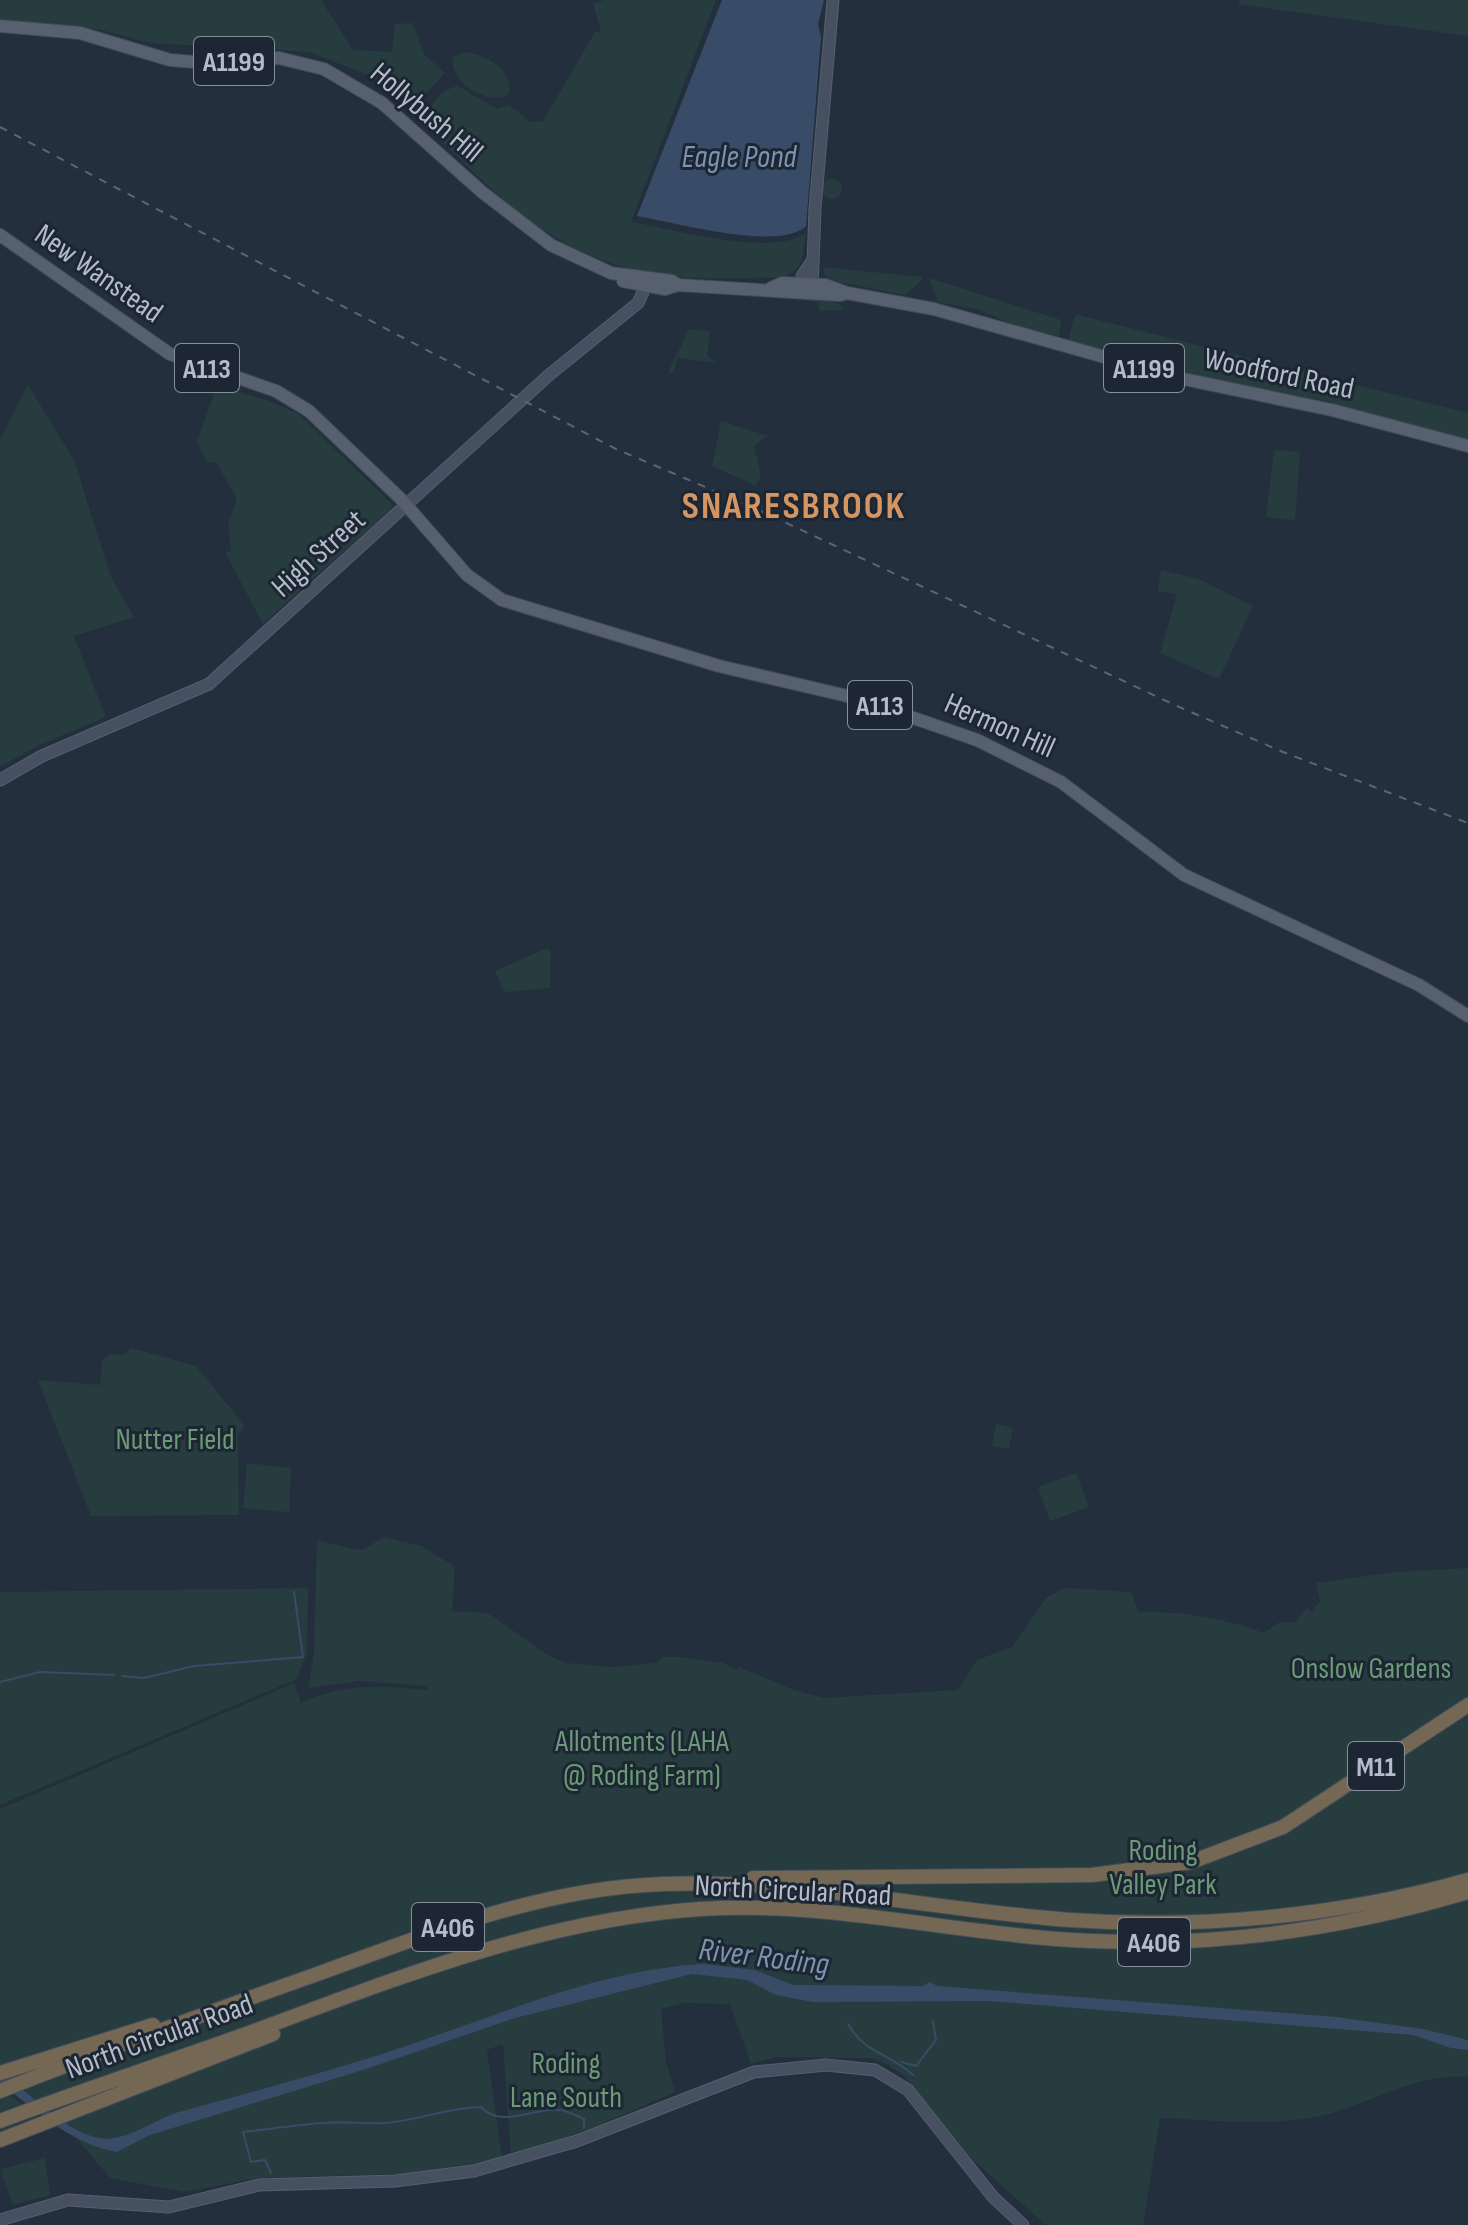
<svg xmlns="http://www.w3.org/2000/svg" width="1468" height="2225" viewBox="0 0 1468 2225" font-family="'Sofia Sans Condensed',sans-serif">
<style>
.green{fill:#263c3f}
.water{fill:#394c67}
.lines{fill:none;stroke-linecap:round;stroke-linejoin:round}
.stream{stroke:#394c67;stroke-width:2}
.secondary-casing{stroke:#565f6c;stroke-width:13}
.primary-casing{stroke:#414a57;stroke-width:14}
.highway-casing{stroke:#434c59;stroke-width:16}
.secondary{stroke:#465061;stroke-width:11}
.primary{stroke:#56606e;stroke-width:12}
.highway{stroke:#746855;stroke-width:14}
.rail{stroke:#5a6575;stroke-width:2;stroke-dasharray:8 8;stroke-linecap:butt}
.labels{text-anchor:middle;stroke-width:6;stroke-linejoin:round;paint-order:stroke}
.shield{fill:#1d2633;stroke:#878f9c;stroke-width:2}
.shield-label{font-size:28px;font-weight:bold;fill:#b4bcc9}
.street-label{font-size:30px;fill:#b4bcc9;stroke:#1d2633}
.park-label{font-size:30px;fill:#6b9a76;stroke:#1d2633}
.water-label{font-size:32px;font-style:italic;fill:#7c92b1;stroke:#1d2633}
.district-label{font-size:38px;font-weight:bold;letter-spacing:2px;fill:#d59563;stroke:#1d2633}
</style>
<rect width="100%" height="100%" fill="#242f3e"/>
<path class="green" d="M0,0H321L353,50L392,52L395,24L412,23L425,55L445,73L410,111L371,76L309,52L151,43L97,29L0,19Z
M605,0H716L631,222C669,228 777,259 806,232C803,255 804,271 780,278C740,277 697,281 657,274C553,258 496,194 427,127C425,107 441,89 458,86L497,109L509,105L531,122L543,121L595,32H601L593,3Z
M1240,0H1468V36L1238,4Z
M464,52C485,54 514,69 509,94C488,107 448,82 453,57Z
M822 189a10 10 0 1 1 20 0a10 10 0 1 1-20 0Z
M823,267L922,277L921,281L905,295L839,282L825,276Z
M929,278L1061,320L1059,336L1018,326L976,309L938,302Z
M799,299L837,302L844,310L820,311L817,302Z
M1078,315L1468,413V441L1333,405V402L1209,380L1068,341L1074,317Z
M688,329L710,331L707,355L716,363L678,358L673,373H669C673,356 684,346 688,329Z
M28,385L74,460L111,577L134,617L74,636L106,717L39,745L0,767V439Z
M217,386L266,400L297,413L392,504L391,509L263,624L225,552L231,551L228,524L237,499L216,462L207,463L197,441Z
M721,421L768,436L754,446L761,475L756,486L712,466Z
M1274,450L1300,452L1295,520L1266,517Z
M1161,570L1199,579L1253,606L1219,679L1160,653L1177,594L1158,591Z
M547,948L551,952L550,988L504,992L495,971Z
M132,1348L196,1366L245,1426L238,1435L239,1515L91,1516L38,1380L100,1385L102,1361L110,1354L122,1355Z
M996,1424L1013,1428L1009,1449L992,1446Z
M247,1463L291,1468L289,1512L243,1508Z
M1076,1473L1089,1507L1050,1521L1038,1487Z
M383,1537L422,1546L455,1567L452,1611L488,1613L549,1656L567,1663L612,1667L656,1663L663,1657H678L723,1663L737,1670L739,1667L791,1689L823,1698L958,1690L977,1660L1012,1647L1046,1598L1064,1588L1131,1592L1139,1613C1164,1608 1240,1621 1263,1633L1280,1622H1295L1307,1608L1311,1612L1320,1601L1316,1583L1396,1572L1468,1568V2077C1417,2072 1369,2105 1320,2116C1267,2127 1213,2120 1160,2118L1143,2225H1046L973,2160L902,2074L886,2064L869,2058L798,2057H776L751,2064L730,2004L684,2003L661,2009L666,2062L675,2092L593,2128L511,2156L503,2044L487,2050L502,2159L428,2173L257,2178L185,2192L110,2178L73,2134L0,2073V1809L294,1683L301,1703C342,1683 382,1685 427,1690V1686L359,1681L308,1688L314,1654L317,1540L357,1550L365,1549Z
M308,1588L307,1653L297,1679L0,1805V1592Z
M0,2088L39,2117L0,2132Z
M45,2158L50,2195L13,2205L0,2169Z"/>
<path class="water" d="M722,0H824L818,24L821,37L806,226C779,252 674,222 637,216Z
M704,1964L755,1970L793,1985L923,1986L930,1982L937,1986L1336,2017L1423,2029L1464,2039L1468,2041V2050L1451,2048L1413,2035L989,2001L813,2002L776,1995L747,1980L692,1974L515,2018L366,2069L150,2135L117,2152C73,2145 34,2109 0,2083V2070C28,2092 63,2131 99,2138C125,2143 155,2119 179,2112C262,2089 348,2067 429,2038C519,2007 607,1969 704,1964Z"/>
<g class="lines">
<path class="stream" d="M122,1676L144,1678L194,1666L303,1657L294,1592
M0,1682L40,1672L114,1675
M848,2024C866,2055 890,2053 913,2075
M901,2062L916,2066L936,2040L933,2021
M271,2173L265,2160L251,2162L243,2132C270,2129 296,2125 323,2123C344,2121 364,2124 385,2123C417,2121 449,2107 481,2107C501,2130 536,2106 560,2110C568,2111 577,2116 584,2119V2128"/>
<g class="secondary-casing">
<path id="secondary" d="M812,290L815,209L833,0
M801,292L802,276L812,261
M0,780L42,756L209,684L549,375L638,303L649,279
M0,2220L68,2200L169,2207L259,2185L395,2181L474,2171L577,2141L754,2072L826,2065L875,2070L908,2090L993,2197L1023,2225"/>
</g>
<g class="primary-casing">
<path id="primary" d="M0,26L80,33L170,60L207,63L279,58L324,69L382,103L482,192L551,245L611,273L672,281L678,285L840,295L847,293
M0,235L170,354L276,391L309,411L401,499L467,575L502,600L719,666L856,698L977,740L1061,782L1184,875L1419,985L1468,1016
M623,281L665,289L678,285
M771,288L782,283L826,285L847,293L934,309L1179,378L1332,410L1468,446"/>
</g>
<g class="highway-casing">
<path id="highway" d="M753,1878L1092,1875L1191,1862L1283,1827L1468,1705
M0,2073L153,2025
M0,2091C106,2049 213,2011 320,1973C431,1933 543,1888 663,1884C800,1879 935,1910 1070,1920C1202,1929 1341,1916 1468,1880
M0,2121C85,2089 172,2061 257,2030C402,1976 546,1919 701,1909C820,1901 938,1930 1056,1939C1196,1950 1334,1932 1468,1892
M0,2140L273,2034"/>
</g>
<use href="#secondary" class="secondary"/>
<use href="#primary" class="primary"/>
<use href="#highway" class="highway"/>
<path class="rail" d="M0,127L616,449L750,506L1177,706L1283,752L1468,823"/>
</g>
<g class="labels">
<g class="shield">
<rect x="194" y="37" width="80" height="48" rx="6"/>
<rect x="175" y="344" width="64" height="48" rx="6"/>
<rect x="1104" y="344" width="80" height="48" rx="6"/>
<rect x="848" y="681" width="64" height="48" rx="6"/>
<rect x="1348" y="1742" width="56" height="48" rx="6"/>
<rect x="412" y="1903" width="72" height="48" rx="6"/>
<rect x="1118" y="1918" width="72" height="48" rx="6"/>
</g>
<g class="shield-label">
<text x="234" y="71">A1199</text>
<text x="207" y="378">A113</text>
<text x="1144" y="378">A1199</text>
<text x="880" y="715">A113</text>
<text x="1376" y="1776">M11</text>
<text x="448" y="1937">A406</text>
<text x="1154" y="1952">A406</text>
</g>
<g class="street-label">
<text transform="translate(427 112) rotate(40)" y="10">Hollybush Hill</text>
<text transform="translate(99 273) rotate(35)" y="10">New Wanstead</text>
<text transform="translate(1279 373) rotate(12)" y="10">Woodford Road</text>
<text transform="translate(318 553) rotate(-42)" y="10">High Street</text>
<text transform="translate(1000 725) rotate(24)" y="10">Hermon Hill</text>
<text transform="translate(793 1890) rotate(3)" y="10">North Circular Road</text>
<text transform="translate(159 2036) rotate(-20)" y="10">North Circular Road</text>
</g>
<g class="park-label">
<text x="175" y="1449">Nutter Field</text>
<text x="1371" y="1678">Onslow Gardens</text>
<text x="642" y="1751">Allotments (LAHA<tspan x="642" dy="34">@ Roding Farm)</tspan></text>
<text x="1163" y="1860">Roding<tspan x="1163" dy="34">Valley Park</tspan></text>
<text x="566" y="2073">Roding<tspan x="566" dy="34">Lane South</tspan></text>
</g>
<g class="water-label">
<text x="739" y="167">Eagle Pond</text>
<text transform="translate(764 1956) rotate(7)" y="11">River Roding</text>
</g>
<g class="district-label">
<text x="794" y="518">SNARESBROOK</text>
</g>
</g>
</svg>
